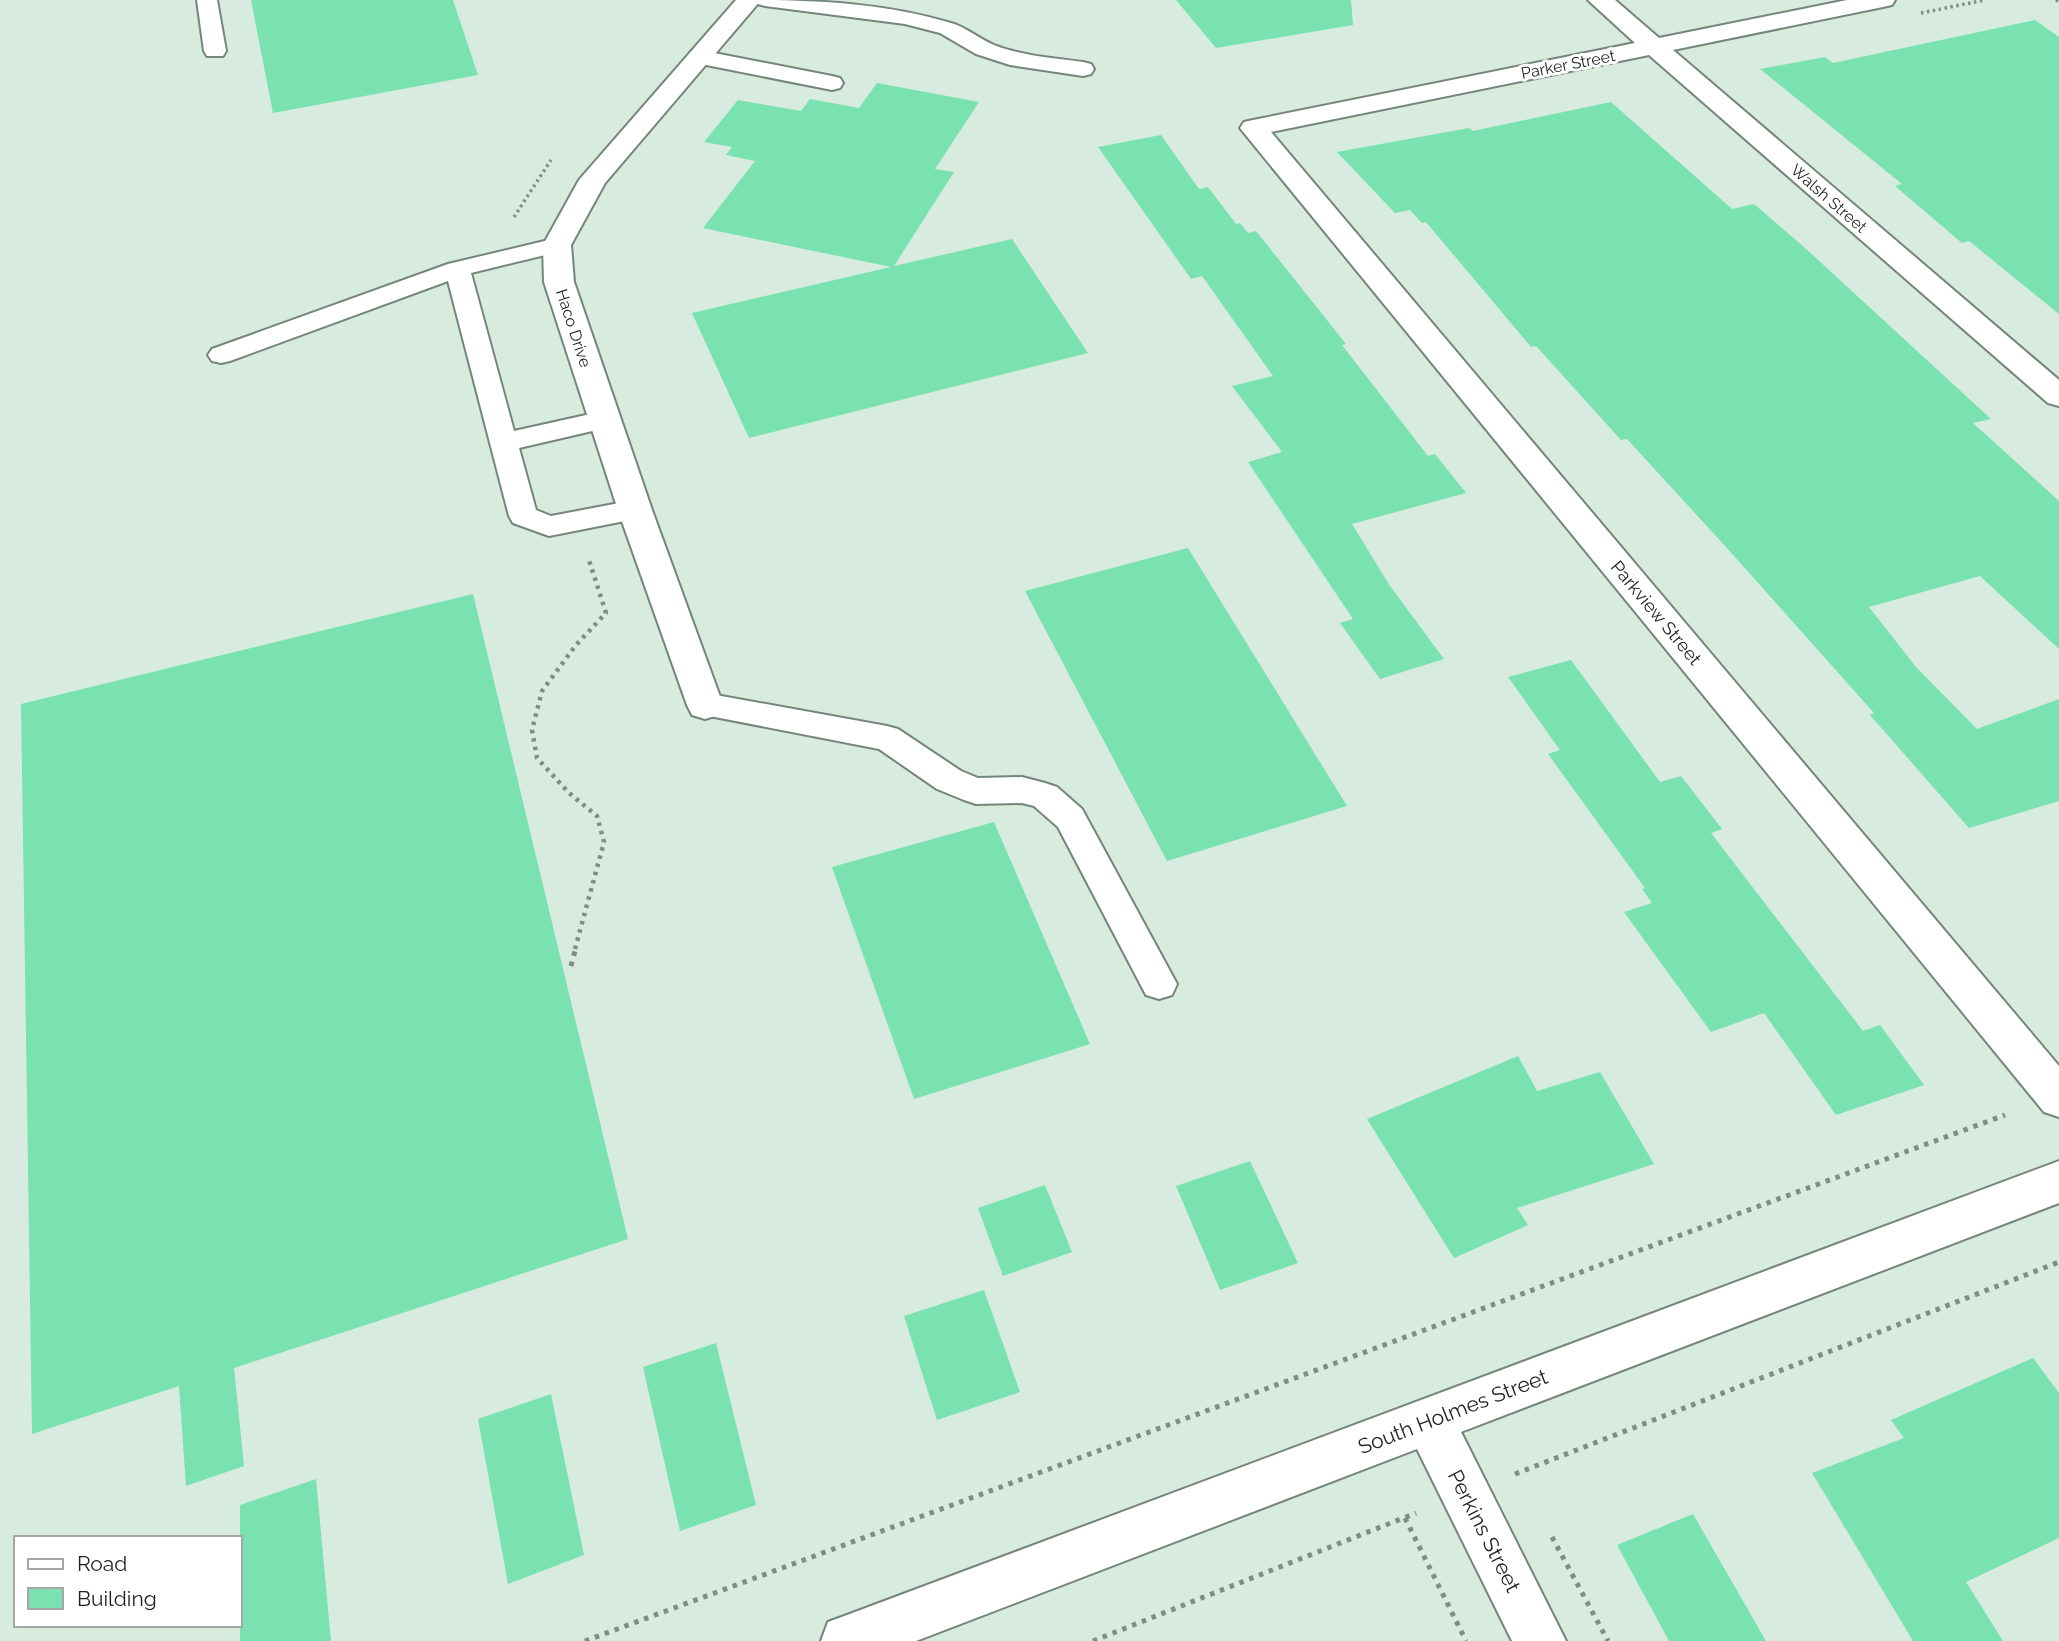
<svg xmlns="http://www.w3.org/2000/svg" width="2059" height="1641" viewBox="0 0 2059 1641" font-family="Raleway,sans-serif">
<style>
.building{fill:#79e2b0}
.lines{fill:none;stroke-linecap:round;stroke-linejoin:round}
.lane-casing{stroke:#74867c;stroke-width:4}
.street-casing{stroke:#74867c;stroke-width:4}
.path-far2{stroke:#7f8d84;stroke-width:3.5;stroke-dasharray:2.5 3.5;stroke-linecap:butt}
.path-far1{stroke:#7f8d84;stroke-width:4.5;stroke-dasharray:3.5 5;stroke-linecap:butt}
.path{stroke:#7f8d84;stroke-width:5;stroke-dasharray:4.5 6;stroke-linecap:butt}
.lane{fill:#fff;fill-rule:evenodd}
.street{fill:#fff;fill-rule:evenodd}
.labels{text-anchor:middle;stroke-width:6;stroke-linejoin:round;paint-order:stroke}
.far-street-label{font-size:16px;fill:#1c231f;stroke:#fff}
.street-label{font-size:18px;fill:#1c231f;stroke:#fff}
.near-street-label{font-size:21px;fill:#1c231f;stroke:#fff}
</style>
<rect width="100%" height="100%" fill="#d7ebdf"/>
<path class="building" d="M251,0H453L478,75L273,113Z
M1176,0H1351L1353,25L1216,48Z
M2035,20L2059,37V314L1969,241L1962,243L1895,186L1902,184L1760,69L1825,57L1833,63Z
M877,83L979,102L935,169L954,172L894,266L1012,239L1088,353L749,438L692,313L891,267L703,228L755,161L726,155L732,147L704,142L738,100L801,111L810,99L859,108Z
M1611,102L1732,209L1754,204L1804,247L1991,419L1973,423L2059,501V649L1980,576L1869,607L1916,667L1977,729L2059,699V801L1969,828L1870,715L1874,713L1726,547L1627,439L1621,440L1536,346L1531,347L1426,222L1422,223L1410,210L1395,213L1337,152L1469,128L1473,131Z
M1161,135L1199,189L1208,187L1236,224L1240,223L1248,233L1256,231L1346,344L1342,345L1428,456L1435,454L1466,493L1352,524L1390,586L1444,659L1380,679L1340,623L1353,619L1248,462L1282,452L1232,386L1273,376L1202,276L1191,279L1098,147Z
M1188,548L1347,806L1167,861L1025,591Z
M473,594L628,1239L234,1368L244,1466L186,1486L179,1386L32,1434L21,704Z
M1571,660L1660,782L1681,776L1722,829L1711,833L1863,1031L1880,1025L1924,1085L1836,1115L1764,1013L1711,1032L1624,912L1652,903L1642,889L1645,888L1548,754L1560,750L1508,677Z
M994,822L1090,1044L914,1099L832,867Z
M1518,1056L1537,1091L1600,1072L1654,1164L1517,1208L1528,1225L1454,1258L1367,1119Z
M1250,1161L1298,1263L1220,1290L1176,1186Z
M1045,1185L1072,1252L1003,1276L978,1208Z
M984,1290L1020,1392L937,1420L904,1316Z
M716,1343L756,1505L680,1531L643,1367Z
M2033,1358L2059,1393V1538L1966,1582L2003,1641H1913L1812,1473L1904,1438L1891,1420Z
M551,1394L584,1555L508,1584L478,1419Z
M316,1479L331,1641H240V1505Z
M1693,1514L1766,1641H1669L1617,1545Z"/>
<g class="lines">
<g class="lane-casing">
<path id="lane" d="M197,0H217L226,51L223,56H207L204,51Z
M755,0C820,0 888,4 951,23C966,27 979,39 994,45C1022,56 1053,58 1083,62L1091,64L1094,69L1091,74L1083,76L1010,65L976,54L940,33L905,24L765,6L758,4Z
M699,50L832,76L840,78L843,83L840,88L832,90L691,62L688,57L691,52Z
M557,238L566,240L569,245L566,250L471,273L514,431L604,411L614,414L618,420L614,426L519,448L536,510L551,516L635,500L645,503L649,510L645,517L549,536L513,523L509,516L448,281L230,361L221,363L212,361L208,355L212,349L448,264Z
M705,693L887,726L898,729L961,771L978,778L1022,777L1045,783L1057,787L1082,809L1177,984L1172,995L1159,999L1146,995L1058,827L1034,806L1022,803L976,804L964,800L937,789L879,749L694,713L689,705L694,697Z"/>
</g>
<g class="street-casing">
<path id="street" d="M736,0H761L605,183L571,245L574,282L652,510L723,705L718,715L705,719L692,715L687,705L618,510L544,282L543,245L579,180Z
M1588,0H1615L1659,38L1847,0H1895L1892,5L1883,7L1673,50L2059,380V406L2048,403L1649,55L1271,132L2059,1066V1117L2044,1112L1240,128L1244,122L1253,120L1635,43Z
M2059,1161V1203L1461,1432L1566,1641H1512L1417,1449L916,1641H821L828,1622L847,1615Z"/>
</g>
<path class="path-far2" d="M2056,0L2059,2
M1921,13L1985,0
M514,217L551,160"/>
<path class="path-far1" d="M575,949L604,842L597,816L569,793L537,758L532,730L542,691L576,645L606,613L588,557"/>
<path class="path" d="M571,966L576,947
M1515,1474L2059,1262
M1405,1518L1466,1641
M1552,1537L1608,1641
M585,1641L2005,1115
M1093,1641L1416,1513"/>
<use href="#lane" class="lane"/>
<use href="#street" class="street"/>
</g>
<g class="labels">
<g class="far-street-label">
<text transform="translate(1568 64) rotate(-11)" y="6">Parker Street</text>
<text transform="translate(1829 198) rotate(41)" y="6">Walsh Street</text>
<text transform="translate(574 328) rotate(72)" y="6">Haco Drive</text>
</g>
<g class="street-label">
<text transform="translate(1656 613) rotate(50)" y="6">Parkview Street</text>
</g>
<g class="near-street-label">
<text transform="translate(1453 1412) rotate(-21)" y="7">South Holmes Street</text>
<text transform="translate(1484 1531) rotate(63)" y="7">Perkins Street</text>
</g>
</g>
<rect x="14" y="1536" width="228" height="91" fill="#ffffff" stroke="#a4a7a5" stroke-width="2"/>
<rect x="28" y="1559" width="35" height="10" fill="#ffffff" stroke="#a4a7a5" stroke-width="2"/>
<text x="77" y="1571" font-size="21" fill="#1c231f">Road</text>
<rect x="28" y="1588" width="35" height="21" fill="#79e2b0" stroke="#a4a7a5" stroke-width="2"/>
<text x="77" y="1606" font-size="21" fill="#1c231f">Building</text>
</svg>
